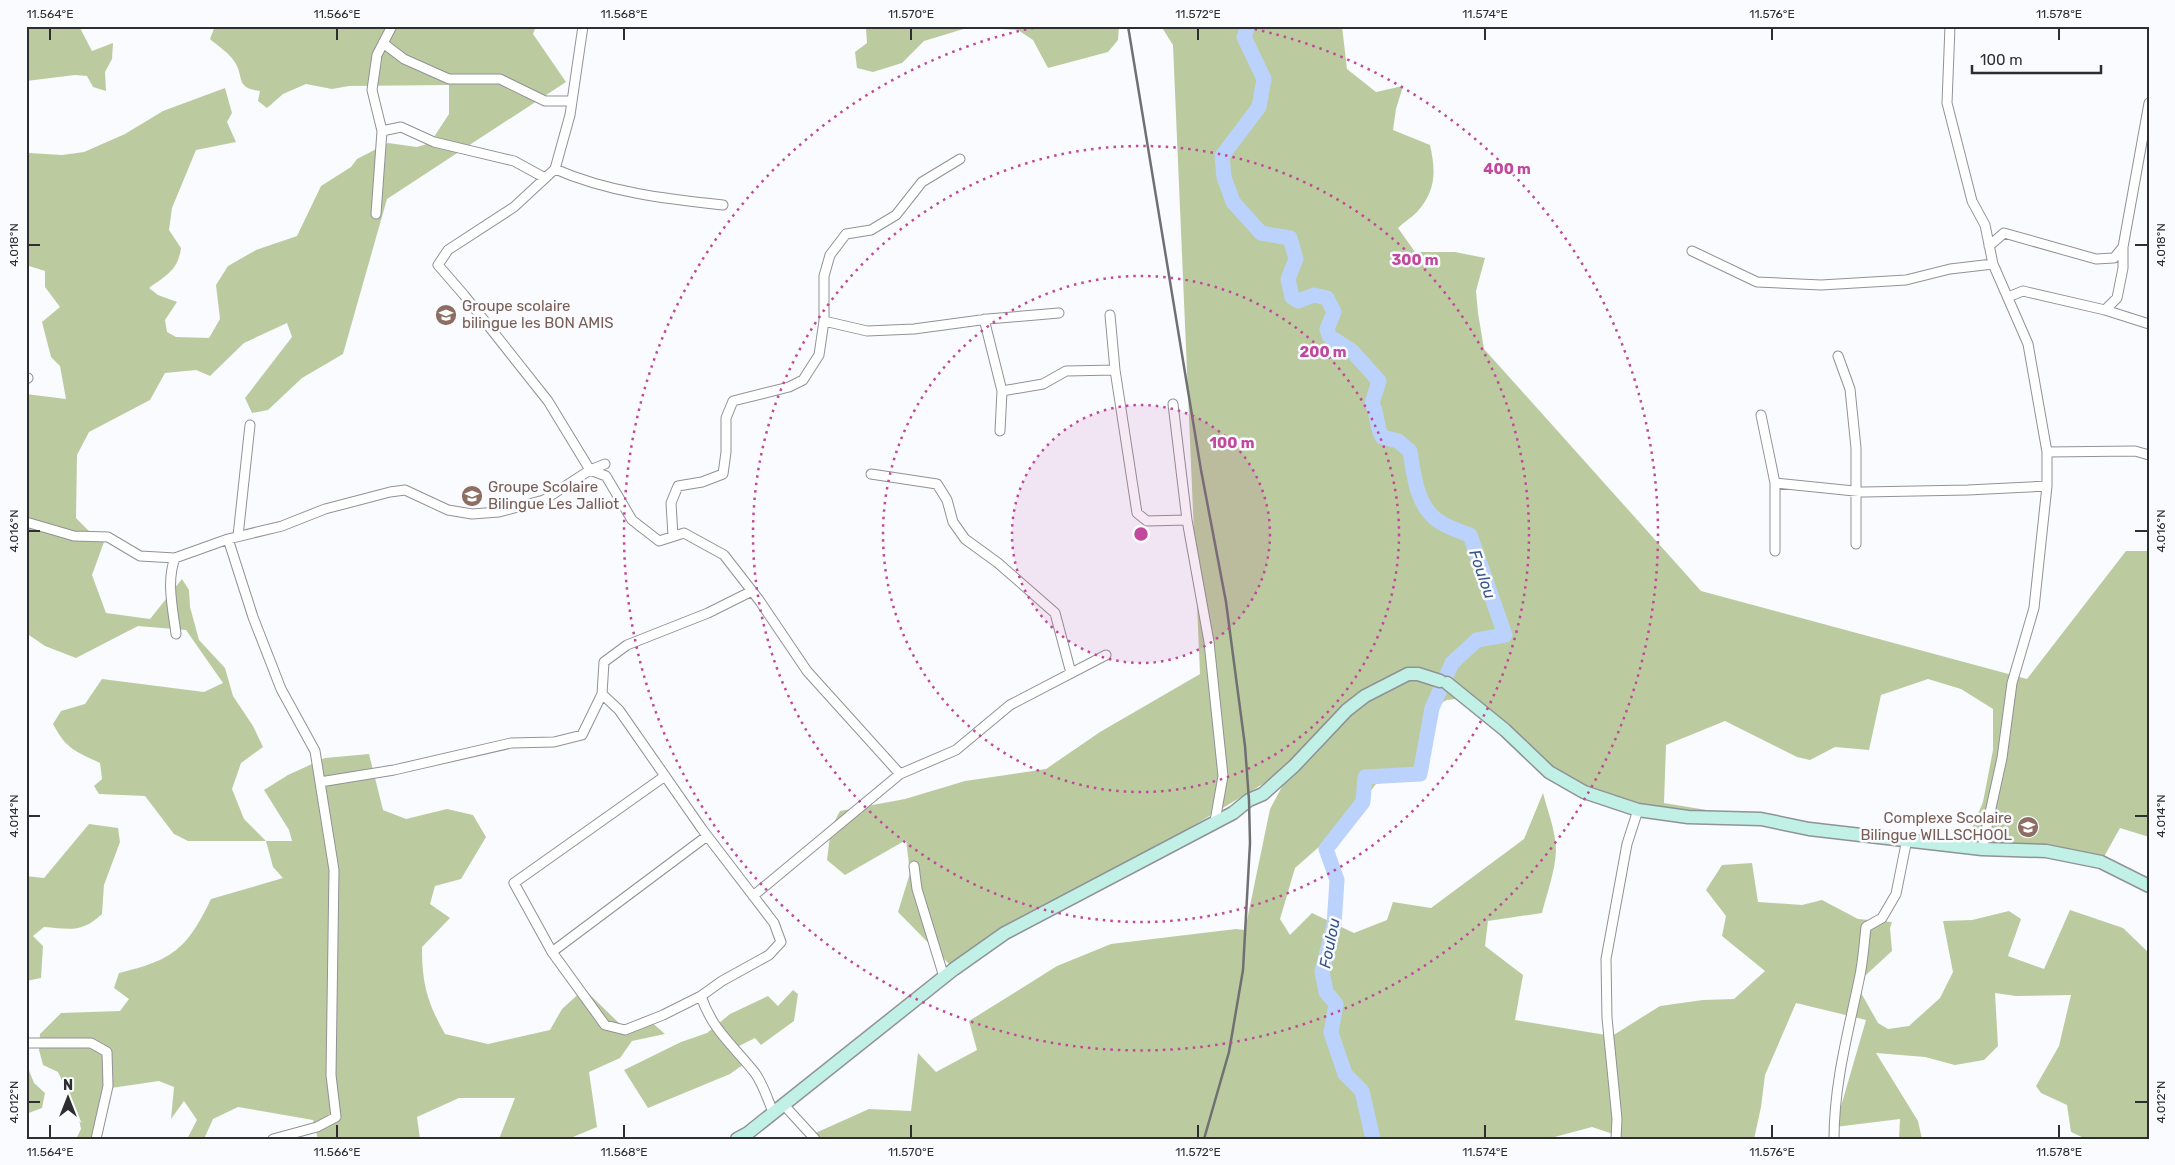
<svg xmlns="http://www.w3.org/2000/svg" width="2175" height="1165" viewBox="0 0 2175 1165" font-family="Rubik,sans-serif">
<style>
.forest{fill:#bbcb9f}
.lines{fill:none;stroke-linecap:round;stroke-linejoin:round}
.river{stroke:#bbd3fc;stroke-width:15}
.street-casing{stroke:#909296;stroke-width:11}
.secondary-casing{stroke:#909296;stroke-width:15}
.street{stroke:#fff;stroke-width:9}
.secondary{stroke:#c1f0e6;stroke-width:12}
.rail{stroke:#707073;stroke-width:2.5}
.ticks{fill:none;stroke:#2e2e30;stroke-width:2}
.ring{fill:none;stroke:#c1489c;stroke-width:2.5;stroke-dasharray:2.5 5}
.labels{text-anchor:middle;stroke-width:5;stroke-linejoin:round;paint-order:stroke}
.education-label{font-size:15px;fill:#785e54;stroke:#f9fbff;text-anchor:start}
.water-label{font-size:16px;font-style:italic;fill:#375488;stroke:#f9fbff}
.centre{fill:#c1489c;stroke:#f9fbff;stroke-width:2.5}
.ring-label{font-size:15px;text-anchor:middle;font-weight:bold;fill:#c1489c;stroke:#f9fbff;stroke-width:5;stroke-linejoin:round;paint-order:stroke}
.neatline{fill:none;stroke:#2e2e30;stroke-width:2}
.ticks-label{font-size:12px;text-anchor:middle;fill:#2e2e30}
</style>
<rect width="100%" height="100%" fill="#f9fbff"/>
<path class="forest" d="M26,26H79L92,51L113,43L112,59L105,72L106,91L93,87L87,76L75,75L26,81Z
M215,26H536L533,34L566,82L387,199L343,354L302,378L268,410L252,413L245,398L292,337L287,323L244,343L210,376L196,370L165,373L150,400L89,432L77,455L76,518L90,532L104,542L92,575L106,613L150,619L182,579L189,590L190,607L199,640L225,668L233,696L253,726L263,747L241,763L232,789L244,819L266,841H292L289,830L264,790L288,775L325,758L369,754L383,810L406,819L447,809L473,815L486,837L461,879L435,886L430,904L450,918L422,947C422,983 427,1002 445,1034L488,1044L550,1030L562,1009L584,989L621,1025L648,1019L665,1034L632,1041L620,1058L589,1072L597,1127L573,1137L499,1139L515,1098H459L417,1117L420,1139H318L313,1120L238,1107L213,1119L204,1139H187L197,1120L184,1101L171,1119L174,1087L159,1081L111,1088L110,1103L98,1113L92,1139H76L81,1129L78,1114L58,1072L43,1065L39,1050L40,1034L61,1013L120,1011L129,999L114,988L119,973C173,960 187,949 211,899L283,878L273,867L266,841H188L174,834L145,796L99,794L94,786L102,779L100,763C75,751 67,750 53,724L61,711L85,704L102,679L204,692L223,683L186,630L138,626L76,658L45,646L26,633V394L66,399L60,366L51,357L42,322L60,307L45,287V271L26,265V151L29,153L62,155L84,152L125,134L163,111L225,88L232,113L227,122L236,142L196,150L172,208L169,230L181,248C178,270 167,275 149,288L158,295L177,302L165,320L167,332L176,337L209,338L220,319L216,285L228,266L256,250L297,236L321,186L351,167L357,159L388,143L417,147L430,143L449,114V85L349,86L332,89L306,84L283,94L267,108L258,101L260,91C234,88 245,76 234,61C229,53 218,46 210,39Z
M863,26H1119L1118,40L1108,52L1048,68L1033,40L1018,30L970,27L924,41L902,63L873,72L857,68L855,52L867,43L866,29Z
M1161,26H1342L1347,69L1376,92L1403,86L1396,109L1393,130L1430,145C1436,172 1436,191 1417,212C1411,218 1404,222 1398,228L1415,252H1455L1485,258L1476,291L1478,313L1484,349L1701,591L2027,679L2126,551H2149V837L2120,828L2101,862L1976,848L1967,840L1983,802L1993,750V709L1961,689L1928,679L1881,695L1869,750L1835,747L1810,760L1797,757L1725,721L1666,745L1664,803L1761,819L1688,817L1584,792L1464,698L1447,700L1432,708L1420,774L1402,780L1376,784L1326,849L1320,846L1295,868L1280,919L1290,935L1312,913L1354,933L1387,920L1393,902L1431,908L1524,839L1543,793C1548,812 1556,832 1556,851C1555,872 1547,893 1542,913L1488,921L1485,946L1523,975L1515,1020L1612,1036L1660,1006L1703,1000L1734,999L1765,971L1722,936L1726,916L1706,890L1722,865L1752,863L1758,902L1802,905L1822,900L1858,919L1892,922L1890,928L1892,951L1856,984L1878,1023L1888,1029L1909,1026L1940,998L1953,972L1943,921L1972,920L2009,911L2021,919L2008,956L2044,969L2070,910L2123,928L2149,953V1139H2086L2071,1132L2067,1105L2041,1093L2036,1086L2059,1046L2071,995L2016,996L1995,993L1998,1046L1984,1060L1955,1065L1925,1057L1876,1053L1918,1121L1922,1139H1899L1900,1119L1835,1127L1866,1020L1796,1003L1765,1075L1761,1107L1754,1139H1628L1592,1127L1547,1139H802L869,1109L911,1111L918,1053L936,1072L977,1050L969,1021L1057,966L1111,944L1236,929L1245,930L1270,809L1293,766L954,969L898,912L910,873L906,840L845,875L827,860L831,828L840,811L905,799L965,781L1046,769L1100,732L1200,674L1173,45Z
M89,824L118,828L120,842L104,885L102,914C82,933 70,929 44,927L33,936L43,946L41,978L26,981V876L44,878Z
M793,990L798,994L794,1021L761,1045L755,1038L735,1048L744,1064L730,1074L648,1108L624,1070L681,1042L707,1033L730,1014L768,996L778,1006Z
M26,1063L34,1083L45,1093L42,1108L26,1114Z"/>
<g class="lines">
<path class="river" d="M1248,26L1244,37L1264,79L1259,107L1222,156L1224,177L1233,202L1261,233L1290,238L1296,259L1288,279L1292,297L1298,301L1314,295L1327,298L1334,312L1327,329L1329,336L1352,351L1379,381L1372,403C1378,415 1376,425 1382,437L1398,441L1410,451C1414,475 1416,504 1437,520C1446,527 1459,531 1470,535L1505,635L1477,640L1452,663L1432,708L1420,774L1365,777L1363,802L1326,849L1337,880L1334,925L1322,971L1326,992L1336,1004L1331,1033L1345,1074L1362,1091L1373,1139"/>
<g class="street-casing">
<path id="street" d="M583,26L570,115L555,169L514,207L448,250L438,265L464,295L548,401L590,470L606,476L632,520L659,541L684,533L724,555L759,600L807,671L900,774
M1950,26L1947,103L1972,201L1985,225L1993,264L2028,344L2047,452V486L2034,608L2012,683L2002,758L1982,849
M383,43L404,59L449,79H500L545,101H572
M382,131L401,127L434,142L514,161L545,178
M555,169C607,192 666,199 723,205
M376,214L382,131L372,90L377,55L392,26
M1989,246L2004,233L2096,259L2114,258L2123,247
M1692,251L1757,282L1821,285L1906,280L1950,269L1993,264
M2008,297L2023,291L2105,310L2149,324
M2105,310L2117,298L2123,268V247L2149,103
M1110,315L1115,370L1137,513L1147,521L1187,520
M984,319L1002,391L1000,431
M824,321L867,331L914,329L988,319L1059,313
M1838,356L1850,389L1856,448V544
M26,379L28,378
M1002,391L1043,384L1066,371L1115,370
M1173,404L1187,520L1209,642L1223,776L1215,821
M1761,415L1775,483V551
M2047,452L2135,451L2149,455
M871,474L937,484L947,500L953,522L965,539L998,563L1055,613L1071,673
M1775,483L1864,492L1968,490L2047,486
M26,522L74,536L108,537L140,556L175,558L228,539L282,526L325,509L390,492L405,490L448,510L472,514L499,512L544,500L590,470L605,464
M238,536L250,425
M673,536L671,503L678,486L702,482L723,474L726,452V418L733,401L789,387L803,380L819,355L824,321V276L830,255L846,234L871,230L896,215L922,182L960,159
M228,539L253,617L281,689L315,751L334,870L331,1075L336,1117L317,1127L273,1139
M175,558C166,581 173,610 176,634
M602,694L619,710L702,829L774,923L781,942L769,955L722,981L701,996C712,1030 734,1046 755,1073C763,1084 768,1100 773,1112
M665,776L514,883L552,952L605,1025L625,1030L663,1015L701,996
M320,782L394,770L511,743L554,742L582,735L602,694L604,662L627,645L708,613L752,591
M914,866L917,889L944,977
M753,896L900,774L956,750L1010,705L1106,655
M552,952L707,836
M26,1043H91L107,1052L108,1086L96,1139
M783,1104L815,1139
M1616,1139L1617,1119L1607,1018L1606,959L1627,844L1638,810
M1834,1139C1834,1084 1848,1033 1859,980C1863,963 1864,944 1866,927L1882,918L1896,894L1907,839"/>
</g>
<g class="secondary-casing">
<path id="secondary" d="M1447,683L1505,730L1549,772L1584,792L1638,810L1688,817L1761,819L1809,829L1982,849L2046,851L2101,862L2149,886
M737,1139L748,1133L954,969L1005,933L1233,813L1249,800L1263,794L1294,766L1347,710L1365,696L1408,674H1418L1440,681"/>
</g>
<use href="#street" class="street"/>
<use href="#secondary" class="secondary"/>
<path class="rail" d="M1128,26L1201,470L1226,602L1245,746L1249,800L1250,843L1243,970L1229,1052L1204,1139"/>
</g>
<path class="ticks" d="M50,28V40M337,28V40M624,28V40M911,28V40M1198,28V40M1485,28V40M1772,28V40M2059,28V40M28,245H40M2135,245H2148M28,531H40M2135,531H2148M28,816H40M2135,816H2148M28,1102H40M2135,1102H2148M50,1125V1138M337,1125V1138M624,1125V1138M911,1125V1138M1198,1125V1138M1485,1125V1138M1772,1125V1138M2059,1125V1138"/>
<circle cx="1141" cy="534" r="129" fill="#c1489c" fill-opacity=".12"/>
<g class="ring">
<circle cx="1141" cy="534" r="129"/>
<circle cx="1141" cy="534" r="258"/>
<circle cx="1141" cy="534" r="388"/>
<path d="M1240 26A517 517 0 1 1 1042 26"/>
</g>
<defs>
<g id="school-disc" transform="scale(1.125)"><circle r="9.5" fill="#8d6e63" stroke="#f9fbff"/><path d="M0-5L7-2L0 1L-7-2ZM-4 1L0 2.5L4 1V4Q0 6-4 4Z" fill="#fff"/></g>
</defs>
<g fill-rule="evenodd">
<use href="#school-disc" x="446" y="315"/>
<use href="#school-disc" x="472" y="496"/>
<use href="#school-disc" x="2028" y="827"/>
</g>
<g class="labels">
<g class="education-label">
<text x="462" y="311">Groupe scolaire<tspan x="462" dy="17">bilingue les BON AMIS</tspan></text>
<text x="488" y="492">Groupe Scolaire<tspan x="488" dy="17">Bilingue Les Jalliot</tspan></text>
<text x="2012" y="823" text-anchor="end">Complexe Scolaire<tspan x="2012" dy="17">Bilingue WILLSCHOOL</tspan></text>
</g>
<g class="water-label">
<text transform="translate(1483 574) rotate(71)" y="6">Foulou</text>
<text transform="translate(1329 943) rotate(-79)" y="6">Foulou</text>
</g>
</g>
<circle cx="1141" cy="534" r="8" class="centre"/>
<g class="ring-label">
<text x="1507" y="174">400 m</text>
<text x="1415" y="265">300 m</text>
<text x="1323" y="357">200 m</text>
<text x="1232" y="448">100 m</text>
</g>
<rect width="2175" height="1165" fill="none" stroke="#f9fbff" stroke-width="55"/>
<g transform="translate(68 1098)" stroke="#f9fbff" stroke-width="4" paint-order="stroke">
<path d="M0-4L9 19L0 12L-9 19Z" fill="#2e2e30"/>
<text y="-8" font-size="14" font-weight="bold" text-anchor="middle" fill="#2e2e30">N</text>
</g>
<path d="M1972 65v8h129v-8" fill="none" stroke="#2e2e30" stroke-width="2.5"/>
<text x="1980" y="65" font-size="15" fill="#2e2e30" stroke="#f9fbff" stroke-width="4" paint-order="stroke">100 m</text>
<rect x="28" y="28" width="2120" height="1110" class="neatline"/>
<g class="ticks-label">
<text x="50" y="18">11.564°E</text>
<text x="337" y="18">11.566°E</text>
<text x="624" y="18">11.568°E</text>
<text x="911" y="18">11.570°E</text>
<text x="1198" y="18">11.572°E</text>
<text x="1485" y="18">11.574°E</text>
<text x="1772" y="18">11.576°E</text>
<text x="2059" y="18">11.578°E</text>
<text transform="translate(14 245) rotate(-90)" y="4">4.018°N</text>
<text transform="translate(2161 245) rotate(-90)" y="4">4.018°N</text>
<text transform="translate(14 531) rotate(-90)" y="4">4.016°N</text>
<text transform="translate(2161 531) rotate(-90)" y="4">4.016°N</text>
<text transform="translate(14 816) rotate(-90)" y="4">4.014°N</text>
<text transform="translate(2161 816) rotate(-90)" y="4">4.014°N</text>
<text transform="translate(14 1102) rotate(-90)" y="4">4.012°N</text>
<text transform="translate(2161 1102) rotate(-90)" y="4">4.012°N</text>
<text x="50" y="1156">11.564°E</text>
<text x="337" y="1156">11.566°E</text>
<text x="624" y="1156">11.568°E</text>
<text x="911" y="1156">11.570°E</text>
<text x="1198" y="1156">11.572°E</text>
<text x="1485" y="1156">11.574°E</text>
<text x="1772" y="1156">11.576°E</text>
<text x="2059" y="1156">11.578°E</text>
</g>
</svg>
